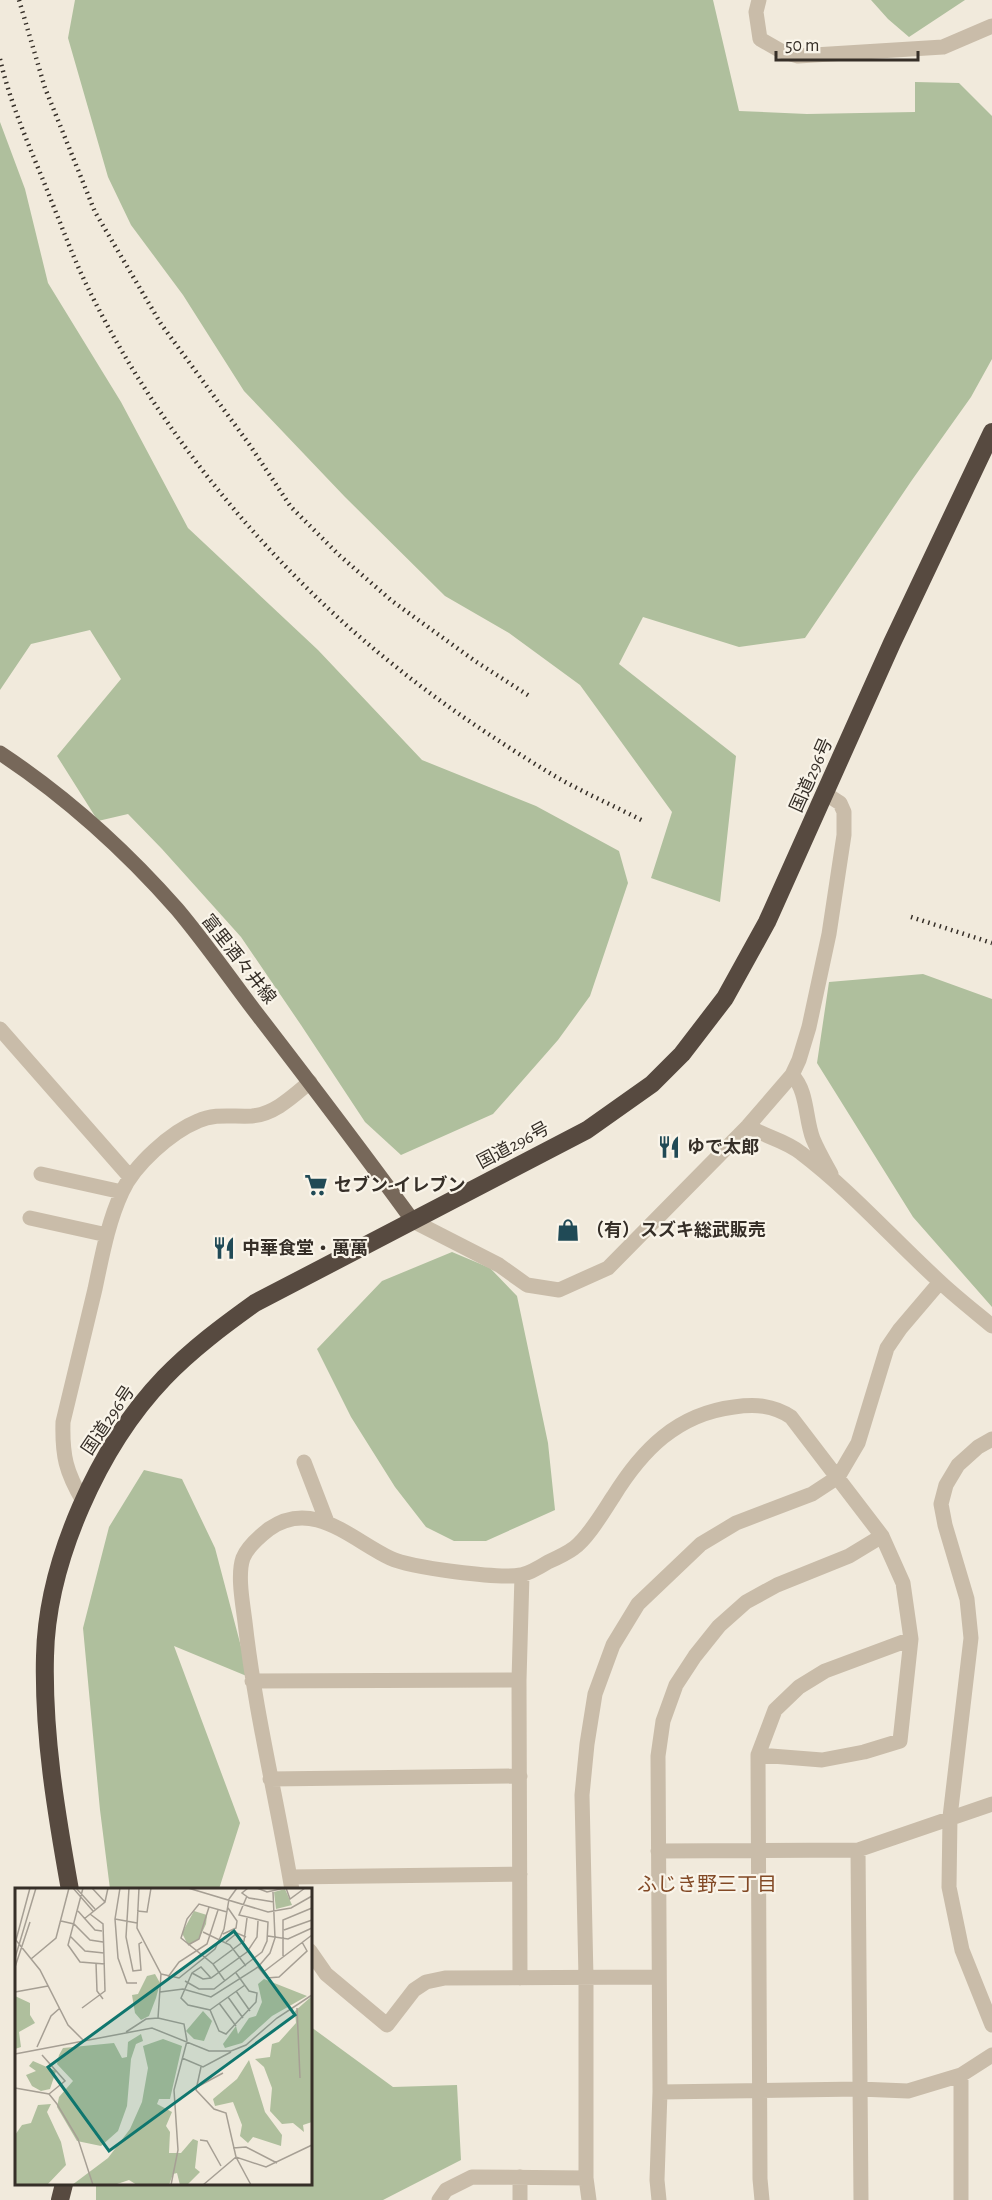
<svg xmlns="http://www.w3.org/2000/svg" width="992" height="2200" viewBox="0 0 992 2200" font-family="'Alegreya Sans','Noto Sans JP',sans-serif">
<style>
.green{fill:#afbf9d}
.lines{fill:none;stroke-linecap:round;stroke-linejoin:round}
.minor{stroke:#c9bca9;stroke-width:15}
.major{stroke:#77685a;stroke-width:15}
.highway{stroke:#574a40;stroke-width:18}
.rail{stroke:#362f28;stroke-width:4.5;stroke-dasharray:1.5 4.5;stroke-linecap:butt}
.labels{text-anchor:middle;stroke-width:4.5;stroke-linejoin:round;paint-order:stroke}
.street-label{font-size:18px;fill:#362f28;stroke:#f9f4e9}
.poi-label{font-size:18px;font-weight:bold;fill:#362f28;stroke:#f9f4e9;text-anchor:start}
.neighbourhood-label{font-size:20px;fill:#824925;stroke:#f9f4e9}
.inset-road{fill:none;stroke:#a69f94;stroke-width:1.5}
.view{fill:#0f766e;fill-opacity:0.15;stroke:#0f766e;stroke-width:3}
.inset-edge{fill:none;stroke:#362f28;stroke-width:3}
</style>
<rect width="100%" height="100%" fill="#f1eadc"/>
<path class="green" d="M75,0H713L739,111L807,114L915,112V82L959,83L992,116V359L971,397L912,480L805,638L739,647L643,617L619,664L736,756L720,902L651,878L672,812L580,685L509,633L445,596L345,497L244,391L183,295L131,225L108,177L68,38Z
M871,0H965L909,37L888,19Z
M0,122L25,189L48,283L121,402L188,528L318,650L422,760L536,806L619,851L628,883L590,996L558,1040L493,1114L401,1155L365,1122L301,1025L241,937L162,849L128,814L98,821L57,756L121,679L90,630L31,644L0,690Z
M923,974L992,999V1307L913,1217L817,1063L829,982Z
M452,1252L490,1268L517,1296L548,1443L555,1510L486,1541H454L426,1527L395,1487L351,1417L317,1349L382,1281Z
M144,1470L182,1479L215,1548L249,1677L174,1646L240,1823L219,1889H110L100,1810L83,1628L109,1527Z
M311,2027L393,2087L457,2085L461,2160L383,2200H96V2184H310Z"/>
<g class="lines">
<path class="minor" d="M759,0L756,12L760,39L781,51L798,56L943,47L992,26
M0,1029L130,1177
M792,1075C808,1091 805,1119 813,1139C818,1151 825,1163 831,1174
M748,1126C765,1137 785,1140 801,1153C851,1191 893,1239 939,1281C956,1297 974,1311 992,1326
M41,1174L122,1192
M30,1218L107,1235
M413,1221L499,1265L527,1285L559,1290L608,1268L748,1126L792,1075L799,1060L809,1027L829,934L844,835V812L840,803L826,794
M992,1439L978,1447L958,1465L946,1485L941,1504L945,1525L967,1599L971,1638L950,1817L949,1887L962,1950L992,2025
M304,1462L327,1522
M83,1501C66,1472 62,1456 63,1422C74,1378 84,1333 95,1289C102,1256 108,1222 122,1192C134,1165 171,1132 198,1121C215,1113 233,1117 252,1116C275,1114 293,1096 310,1082
M252,1681L519,1680
M270,1779L520,1776
M858,1850L861,2200
M658,1851L858,1850L992,1804
M290,1877L520,1874
M292,1890C277,1800 255,1712 245,1622C243,1605 237,1575 243,1558C247,1548 260,1536 269,1529C313,1498 352,1540 390,1558C411,1568 499,1579 521,1575C530,1573 540,1567 548,1562C557,1558 566,1554 574,1548C588,1538 603,1512 613,1497C642,1450 677,1414 734,1407C755,1404 773,1405 791,1417L882,1536L903,1583L911,1639L900,1741L864,1752L822,1760L758,1755
M310,1951L326,1974L387,2025L414,1990L426,1982L445,1978L658,1977
M520,1978L519,1680L522,1575
M660,2092L859,2089L908,2091L961,2075L992,2055
M520,2177V2200
M439,2200L446,2190L472,2177L586,2178
M589,2200L586,2178V1978L582,1795L587,1744L595,1694L613,1645L638,1604L701,1544L736,1523L812,1494L838,1477L858,1443L887,1348L900,1329L940,1282
M659,2200L657,2180L660,2092L658,1756L663,1721L676,1685L695,1656L719,1626L746,1602L777,1585L849,1556L882,1536
M762,2200L760,2179L758,1755L775,1710L799,1687L825,1671L911,1639
M961,2200V2075"/>
<path class="major" d="M0,753C65,796 125,850 177,909C204,941 229,977 254,1010C308,1080 361,1150 413,1221"/>
<path class="highway" d="M70,1890C56,1812 43,1734 45,1656C47,1561 99,1446 164,1378C192,1349 223,1326 255,1303L587,1130L652,1084L682,1054L725,998L767,922L892,643L992,432
M60,2200L64,2184"/>
<path class="rail" d="M19,0L45,88L95,212L161,324L249,444L291,507L339,555L392,601L475,661L531,697
M0,59C11,107 33,154 51,200C64,232 76,265 92,296C161,434 273,570 395,666C443,705 496,740 548,772C579,791 613,805 645,822
M911,917L992,943"/>
</g>
<defs>
<g id="restaurant-bare" transform="scale(1.8)"><path d="M-5-6h1v4h1v-4h1v4h1v-4h1v5L-1.5 .5V6h-2V.5L-5-1ZM5-6V6H3V1.5H1.5Q1.5-4 5-6Z" fill="#204a56" stroke="#f9f4e9" stroke-width="2.5" paint-order="stroke"/></g>
<g id="supermarket-bare" transform="scale(1.8)"><path d="M-6-5.5h2.5l.6 2H6L4.5 2H-2.5L-4.4-4H-6ZM-1.5 3.2a1.3 1.3 0 1 0 .1 0ZM3 3.2a1.3 1.3 0 1 0 .1 0Z" fill="#204a56" stroke="#f9f4e9" stroke-width="2.5" paint-order="stroke"/></g>
<g id="shop-bare" transform="scale(1.8)"><path d="M-5-2.5h2.3a2.7 3.5 0 0 1 5.4 0H5L5.5 6h-11ZM-1.5-2.5h3a1.5 2.3 0 0 0-3 0Z" fill="#204a56" stroke="#f9f4e9" stroke-width="2.5" paint-order="stroke"/></g>
</defs>
<g fill-rule="evenodd">
<use href="#restaurant-bare" x="669" y="1147"/>
<use href="#supermarket-bare" x="316" y="1185"/>
<use href="#shop-bare" x="568" y="1230"/>
<use href="#restaurant-bare" x="224" y="1248"/>
</g>
<g class="labels">
<g class="street-label">
<text transform="translate(811 775) rotate(-66)" y="6">国道296号</text>
<text transform="translate(239 959) rotate(52)" y="6">富里酒々井線</text>
<text transform="translate(513 1145) rotate(-28)" y="6">国道296号</text>
<text transform="translate(108 1420) rotate(-56)" y="6">国道296号</text>
</g>
<g class="poi-label">
<text x="687" y="1153">ゆで太郎</text>
<text x="334" y="1191">セブン-イレブン</text>
<text x="586" y="1236">（有）スズキ総武販売</text>
<text x="242" y="1254">中華食堂・萬萬</text>
</g>
<g class="neighbourhood-label">
<text x="707" y="1891">ふじき野三丁目</text>
</g>
</g>
<g transform="translate(15 1888)">
<rect width="297" height="297" fill="#f1eadc"/>
<path d="M270,1L277,17L261,21L259,4ZM179,23L192,27L191,36L184,51L173,57L167,45ZM140,86L145,95L141,110L134,128L126,132L120,125L117,107L123,106L132,88ZM249,91L292,108L257,128L227,155L210,160L208,156L221,138L223,146L234,130L241,128L247,114L243,96ZM0,108L15,115V127L20,135L4,144L6,159L0,161ZM297,108V234L288,237L289,244L278,235L267,236L255,223L257,200L249,179L240,171L255,169L257,156L264,154L281,135L280,123ZM188,123L197,133L189,153L179,151L171,143ZM126,146L128,153L121,156L116,171L112,218L103,243L86,258L62,253L42,219L44,209L58,193L42,176L44,167L48,160L99,155L107,170L112,169L113,154ZM148,151L167,158L155,211H144L142,216L157,224L151,238L155,244L154,265H166L178,251L183,253L180,280L185,284L172,297H165L162,285L158,286L154,297H122L114,292L99,297H57L93,270L115,241L127,214L133,180L128,158ZM234,172L250,224L267,247L266,258L238,249L233,255L225,248L227,237L218,214L200,218L198,211L222,191ZM18,173L41,183L35,201L26,203L17,198L11,187L21,183L14,178ZM36,216L32,224L46,254L51,277L32,297H0V247L7,237L16,235L23,217Z" fill="#afbf9d"/>
<path class="inset-road" d="M58,0L78,23M61,0L80,21M68,0L53,57L65,74L90,76M77,0L90,14M105,0L100,31L103,70L112,95H122M114,0L111,49L118,83L126,82L124,56L127,54M124,0L122,40L146,86L143,130M173,0L253,24L276,20L297,8M233,0L227,5L234,10L259,14M242,0L252,4L270,0M271,0L275,11L290,0M63,23L80,42L87,43M122,23L132,24L136,0M69,31L90,14L93,0M100,31L122,35M46,33L59,36L75,52L88,54M269,42L297,32M188,44L215,57L231,78M208,46L221,40L222,33L213,20M55,48L70,63L89,65M253,48L273,51L297,40M0,51L25,82L53,137L68,152M1,52L15,0M211,54L222,45L231,49M173,57L184,51L194,19M268,68V32L297,20M0,70L21,0M16,71L41,50L54,0M81,75L82,103L88,111M198,76L229,53L232,30M0,79L15,34M243,79L252,90L264,89L292,63L287,54M177,85L188,91L196,90L232,64L242,49L243,33M247,85L297,47M146,86L164,90L200,61L209,41L214,11L222,0M153,89L164,74L192,56L203,22M196,90L186,79L177,85L166,110L173,117L195,122L204,143L211,146L241,114L242,105L234,103L221,85M170,93L184,101H199L247,64L252,53L253,34L224,27L232,8M210,93L198,76L166,50L172,31L184,16L212,24M221,103L235,123M0,104L33,98M145,104L168,101L196,109L243,79L255,65L260,50L258,4M213,109L228,130M204,115L221,138M67,120L90,103L88,36L75,26M282,120L285,190M195,122L230,97M111,144L131,131L143,130L169,136L172,153M22,159L36,128L45,120M0,166L137,140L194,163H216L231,157L262,130L297,107M27,167L50,193L34,206M167,170L188,179L216,164M186,179L181,202L199,221L211,225L221,269L236,297M182,199L208,185M0,200L34,206L42,216L63,251L78,297M185,252L192,253L206,278M218,260L231,259L262,275M156,297L163,262L159,202L172,153M188,297L221,269L251,279L297,257"/>
<path class="view" d="M219,43L280,127L94,263L33,179Z"/>
<rect width="297" height="297" class="inset-edge"/>
</g>
<path d="M776 51v9h142v-9" fill="none" stroke="#362f28" stroke-width="3"/>
<text x="785" y="51" font-size="18" fill="#362f28" stroke="#f9f4e9" stroke-width="4.5" paint-order="stroke">50 m</text>
</svg>
